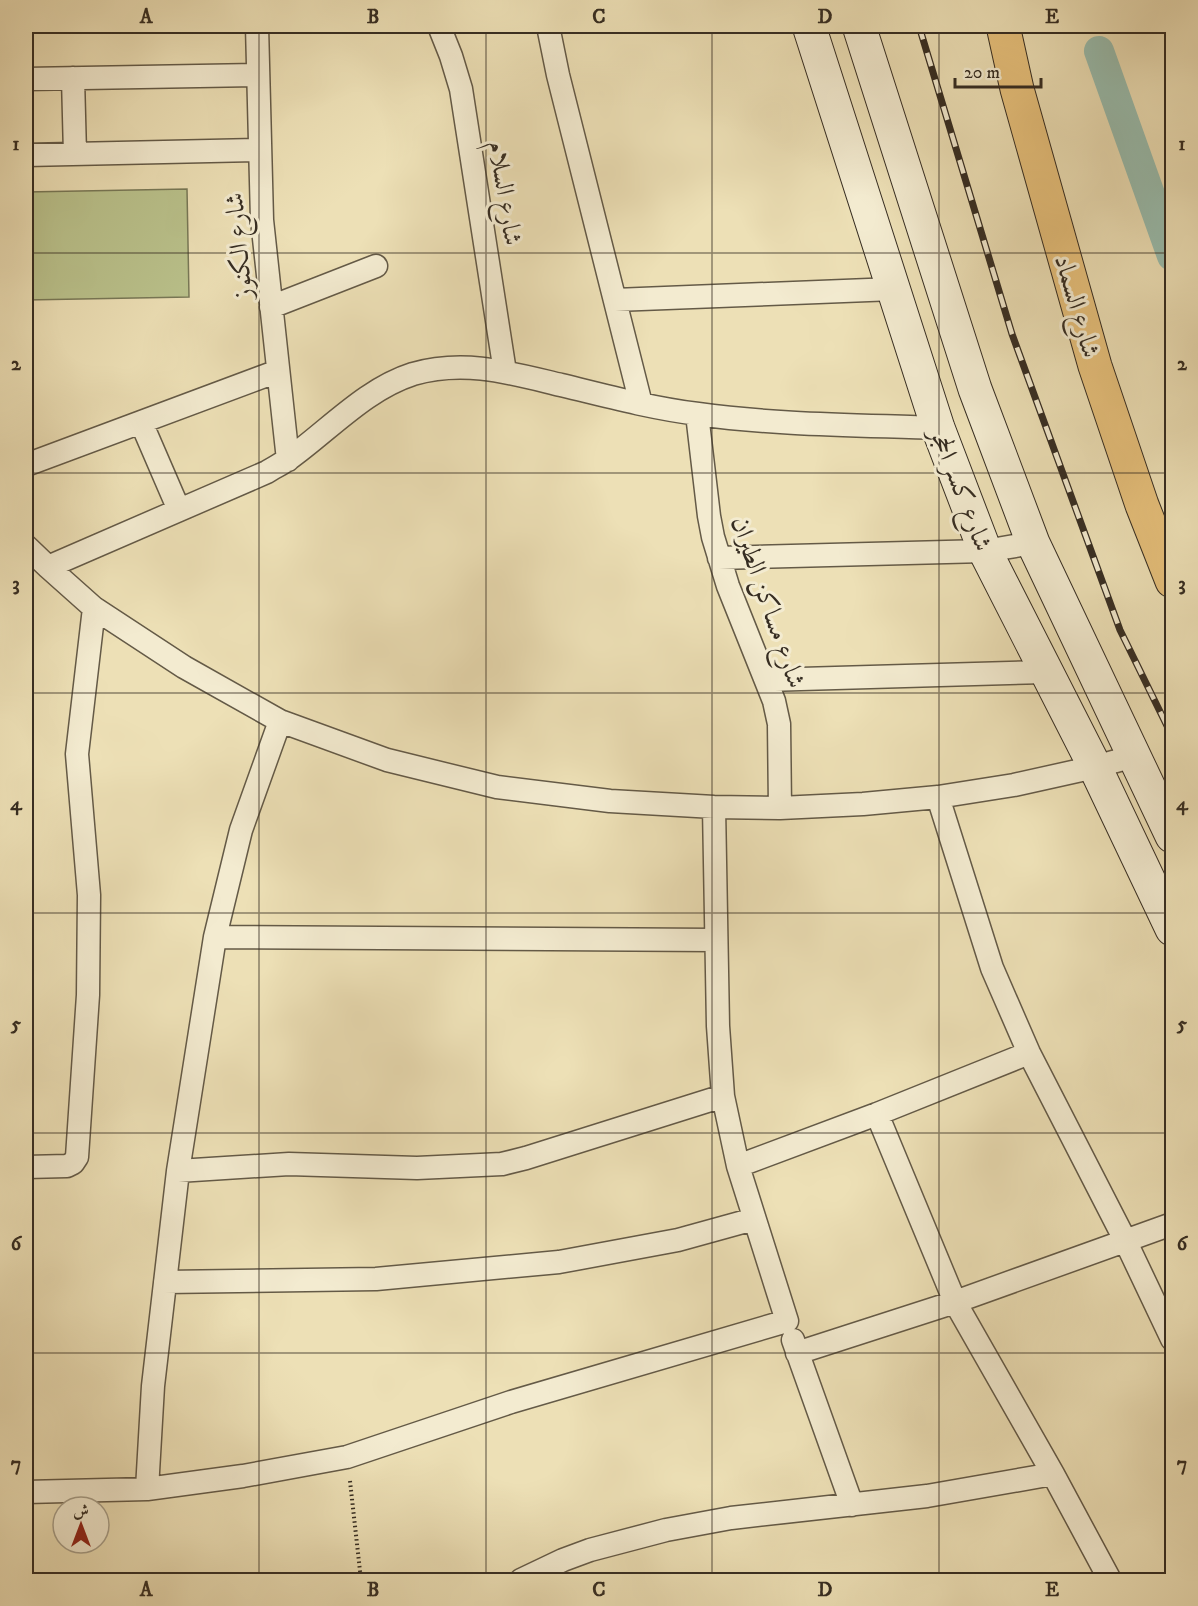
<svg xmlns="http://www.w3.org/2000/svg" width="1198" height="1606" viewBox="0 0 1198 1606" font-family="'IM FELL DW Pica',Amiri,serif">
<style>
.green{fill:#bac28c;stroke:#787857;stroke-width:1.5}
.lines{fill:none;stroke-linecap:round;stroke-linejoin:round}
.canal{stroke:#99bdae;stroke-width:30}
.minor-casing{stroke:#645a47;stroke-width:25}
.secondary-casing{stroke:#362d22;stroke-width:35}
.trunk-casing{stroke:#362d22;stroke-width:35}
.path{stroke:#362d22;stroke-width:4;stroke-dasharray:1.5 3;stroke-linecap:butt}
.minor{stroke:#f3ebd0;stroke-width:22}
.secondary{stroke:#f3ebd0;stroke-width:33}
.trunk{stroke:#e6c07b;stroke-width:33}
.rail-casing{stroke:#362d22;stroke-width:7}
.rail{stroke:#f3ebd0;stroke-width:4.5;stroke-dasharray:14;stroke-linecap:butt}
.grid{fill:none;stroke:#362d22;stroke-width:1.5;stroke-opacity:0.55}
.labels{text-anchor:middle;stroke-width:6;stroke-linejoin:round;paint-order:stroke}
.street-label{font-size:26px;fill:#362d22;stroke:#f3ebd0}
.neatline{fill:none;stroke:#362d22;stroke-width:2}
.grid-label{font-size:20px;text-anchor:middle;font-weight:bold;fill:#362d22}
</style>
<rect width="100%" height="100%" fill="#ede0b6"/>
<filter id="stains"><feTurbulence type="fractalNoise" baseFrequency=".00333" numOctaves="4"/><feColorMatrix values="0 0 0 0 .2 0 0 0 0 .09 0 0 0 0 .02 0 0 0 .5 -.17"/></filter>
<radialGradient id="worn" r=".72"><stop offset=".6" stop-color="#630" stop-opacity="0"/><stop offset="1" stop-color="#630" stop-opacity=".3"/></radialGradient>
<path class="green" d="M187,189L189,297L26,300V192Z"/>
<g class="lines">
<path class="canal" d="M1099,51L1172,256"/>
<g class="minor-casing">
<path id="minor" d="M257,26L262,220L288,460
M439,26L451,56L461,89L505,372
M548,26L558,75L641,404
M73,78L75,154
M26,79L257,75
M26,155L260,150
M615,300L894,289
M271,307L376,266
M697,414L709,516L713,537L728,586L774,701L779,724L780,808
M141,422L179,510
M26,465L278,371
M26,546L48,567L94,608L184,667L280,721L387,760L497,787L610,801L714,807L780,808L863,804L938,797L1014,785L1095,767L1134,756
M719,558L985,551L1033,543
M48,567L267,472C275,467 283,463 290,458C330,429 366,389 413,374C465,359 511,373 561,385C606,396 651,408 698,414C777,425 858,425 938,428
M766,680L1046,672
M280,721L241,830L215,937L178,1171L153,1386L147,1489L243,1476L347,1457L511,1402L787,1321L738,1166L723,1096L718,1026L714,807
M938,797L992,968L1029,1053L1125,1240L1172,1339
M215,937L716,940
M877,1114L955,1302L1053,1474
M738,1166L877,1114L1029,1053
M26,1167L67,1166L73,1163L77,1157L88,995L89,895L77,754L94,608
M178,1171L289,1164L417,1168L502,1164L526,1158L723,1096
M165,1282L376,1279L559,1262L678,1240L754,1219
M793,1340L852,1505
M797,1353L955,1302L1172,1224
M26,1492L147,1489
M521,1580L563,1560L590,1550L666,1530L731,1518L927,1496L1053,1474L1110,1580"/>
</g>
<g class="secondary-casing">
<path id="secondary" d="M809,26L938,428L985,551L1095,767L1172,929
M859,26L975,389L1033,543L1172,836"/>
</g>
<g class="trunk-casing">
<path id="trunk" d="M1003,26L1017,89L1095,366L1142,505L1172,581"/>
</g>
<path class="path" d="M350,1481L361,1580"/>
<use href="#minor" class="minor"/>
<use href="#secondary" class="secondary"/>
<use href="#trunk" class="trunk"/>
<g class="rail-casing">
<path id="rail" d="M919,26L1012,334L1120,630L1172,736"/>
</g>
<use href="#rail" class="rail"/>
</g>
<path class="grid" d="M259,26V1580M486,26V1580M712,26V1580M939,26V1580M26,253H1172M26,473H1172M26,693H1172M26,913H1172M26,1133H1172M26,1353H1172"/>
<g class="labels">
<g class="street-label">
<text transform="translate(506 193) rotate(81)" y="9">شارع السلام</text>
<text transform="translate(238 246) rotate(-95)" y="9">شارع الكنوز</text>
<text transform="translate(1078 306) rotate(74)" y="9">شارع السماد</text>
<text transform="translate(962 489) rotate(69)" y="9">شارع كسر الحجر</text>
<text transform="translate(769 602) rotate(71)" y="9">شارع مساكن الطيران</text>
</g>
</g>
<rect width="1198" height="1606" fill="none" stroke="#ede0b6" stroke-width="66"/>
<g transform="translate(81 1525)"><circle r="28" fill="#f3ebd0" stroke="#a79f8a" stroke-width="1.5"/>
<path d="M0-4.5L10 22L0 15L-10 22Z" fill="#8f2418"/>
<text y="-9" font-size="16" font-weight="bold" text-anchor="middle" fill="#362d22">ش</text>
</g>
<path d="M955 78v9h86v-9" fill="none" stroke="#362d22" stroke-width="3"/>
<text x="964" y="78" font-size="18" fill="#362d22" stroke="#f3ebd0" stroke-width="4.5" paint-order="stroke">20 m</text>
<rect x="33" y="33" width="1132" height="1540" class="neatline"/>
<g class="grid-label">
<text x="146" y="23">A</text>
<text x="373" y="23">B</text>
<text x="599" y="23">C</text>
<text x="825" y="23">D</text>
<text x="1052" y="23">E</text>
<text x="16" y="150">1</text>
<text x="1182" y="150">1</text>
<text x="16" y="370">2</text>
<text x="1182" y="370">2</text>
<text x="16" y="590">3</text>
<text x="1182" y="590">3</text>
<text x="16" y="810">4</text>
<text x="1182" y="810">4</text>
<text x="16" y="1030">5</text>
<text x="1182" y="1030">5</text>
<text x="16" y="1250">6</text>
<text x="1182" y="1250">6</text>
<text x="16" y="1470">7</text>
<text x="1182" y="1470">7</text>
<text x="146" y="1596">A</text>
<text x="373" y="1596">B</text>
<text x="599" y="1596">C</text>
<text x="825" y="1596">D</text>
<text x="1052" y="1596">E</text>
</g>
<rect width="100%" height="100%" filter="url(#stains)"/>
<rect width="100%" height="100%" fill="url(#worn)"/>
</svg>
